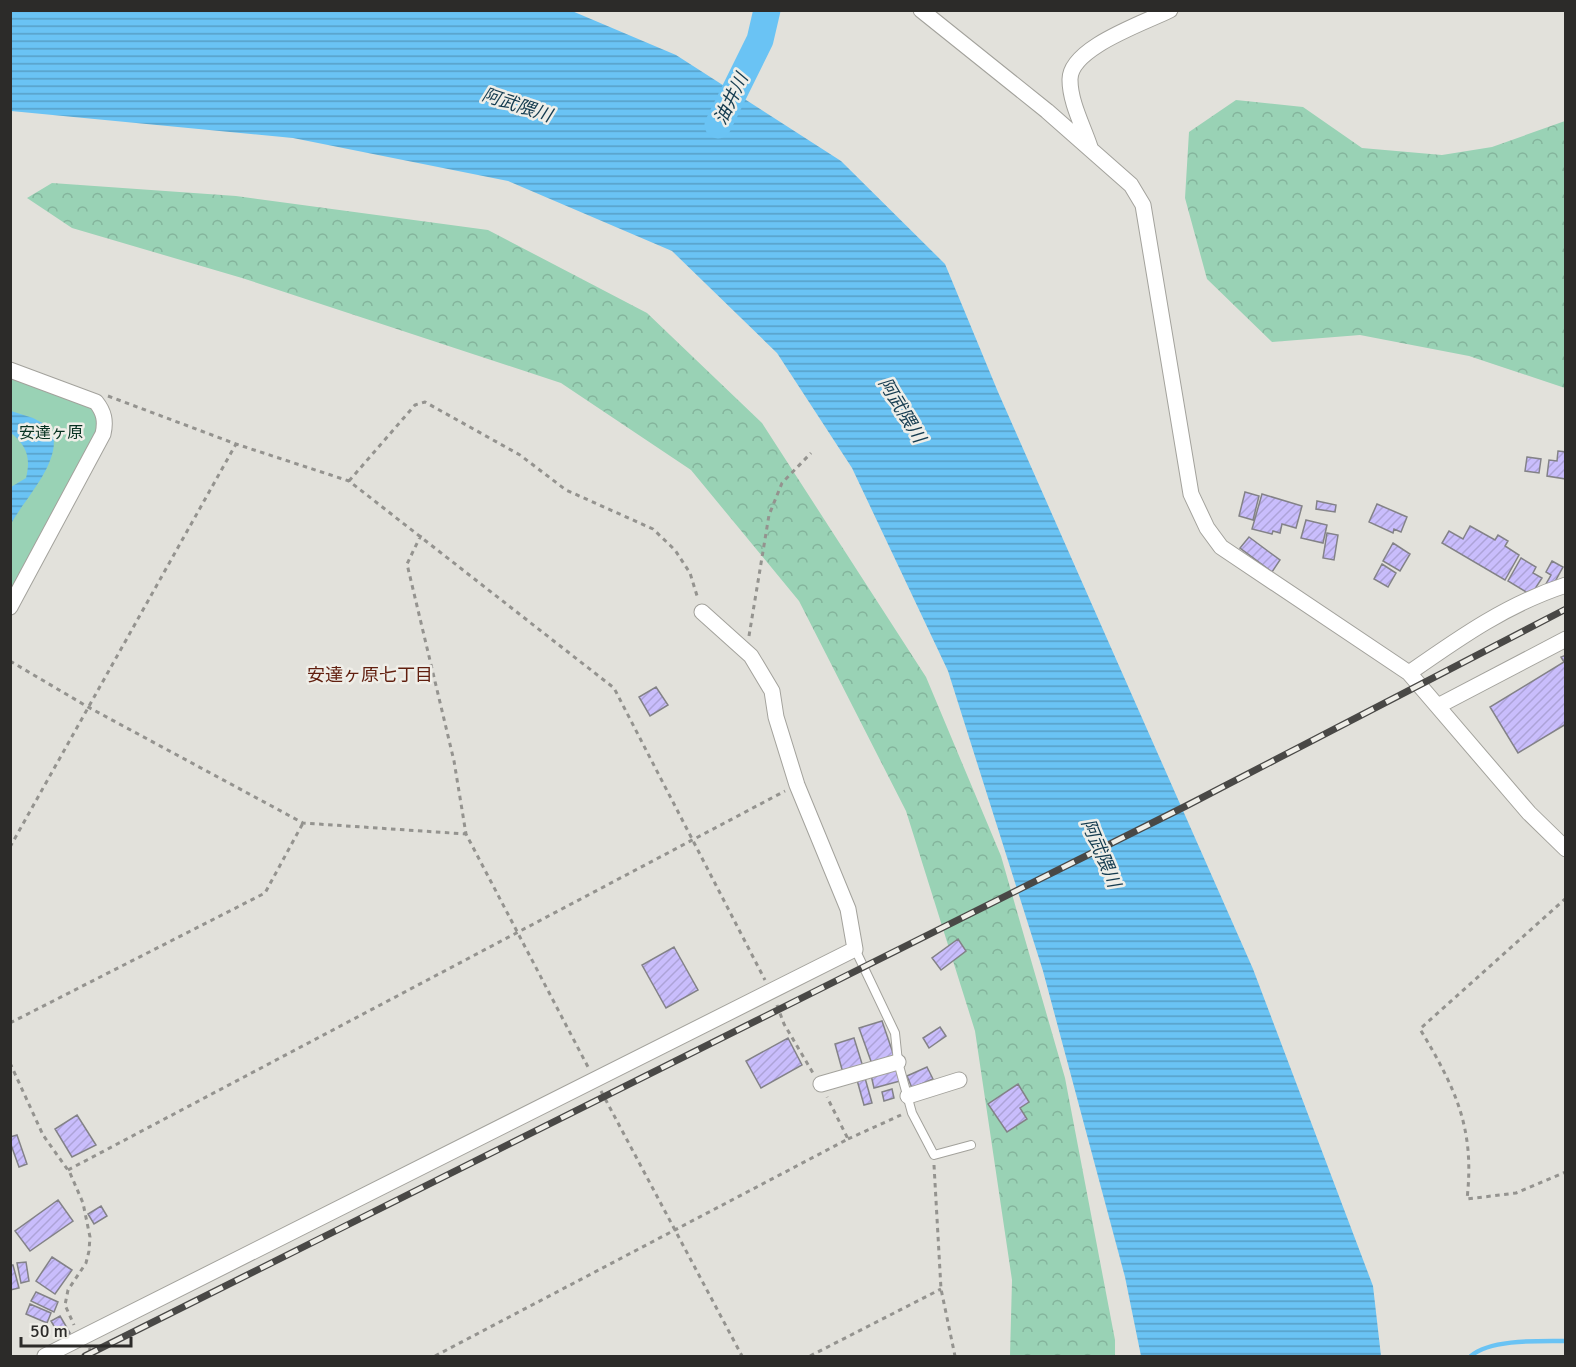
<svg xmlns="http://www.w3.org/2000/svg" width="1576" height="1367" viewBox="0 0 1576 1367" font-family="Signika,'Noto Sans JP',sans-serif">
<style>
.forest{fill:url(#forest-crowns)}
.park{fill:#99d2b5}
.water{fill:url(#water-rules)}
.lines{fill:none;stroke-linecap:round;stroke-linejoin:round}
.stream{stroke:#6ac3f4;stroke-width:4.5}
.river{stroke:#6ac3f4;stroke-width:27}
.building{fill:url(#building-hatch);stroke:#838287;stroke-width:1.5}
.lane-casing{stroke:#a3a29c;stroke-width:10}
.street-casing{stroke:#a3a29c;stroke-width:17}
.path{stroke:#94938f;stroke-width:3;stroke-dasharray:4.5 4.5;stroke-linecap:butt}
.lane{stroke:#fff;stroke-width:8}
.street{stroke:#fff;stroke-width:15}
.rail-casing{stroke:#494846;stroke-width:7}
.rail{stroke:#efeee8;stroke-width:4.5;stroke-dasharray:14;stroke-linecap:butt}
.labels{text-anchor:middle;stroke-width:5;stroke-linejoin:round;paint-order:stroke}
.park-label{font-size:16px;fill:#073221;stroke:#efeee8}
.water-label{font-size:18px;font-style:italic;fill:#143b4f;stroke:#efeee8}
.neighbourhood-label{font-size:18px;fill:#611f0f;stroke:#efeee8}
</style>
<defs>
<pattern id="forest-crowns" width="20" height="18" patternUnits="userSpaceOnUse" patternTransform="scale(1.5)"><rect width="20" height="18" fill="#99d2b5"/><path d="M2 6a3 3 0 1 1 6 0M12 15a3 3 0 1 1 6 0" fill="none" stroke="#84b49c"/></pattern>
<pattern id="water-rules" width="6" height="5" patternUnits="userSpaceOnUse" patternTransform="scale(1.5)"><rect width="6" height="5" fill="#6ac3f4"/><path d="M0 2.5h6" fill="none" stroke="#579fc6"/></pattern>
<pattern id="building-hatch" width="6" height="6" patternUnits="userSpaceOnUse" patternTransform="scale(1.5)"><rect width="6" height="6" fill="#c9bdfc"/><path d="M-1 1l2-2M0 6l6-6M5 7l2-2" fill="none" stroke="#ada3d8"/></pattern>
</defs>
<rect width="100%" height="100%" fill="#e2e1db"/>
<path class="forest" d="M1236,100L1303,107L1362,148L1442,155L1492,147L1565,121V388L1469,356L1360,335L1272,342L1207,279L1185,198L1189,132Z
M52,183L236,196L488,230L647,313L762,423L926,677L1001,856L1065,1078L1115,1340V1356H1010L1012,1280L975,1031L906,811L799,601L691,470L561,383L242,278L72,228L27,198Z"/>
<path class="park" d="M11,375L89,403L97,411L100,428L11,594Z"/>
<path class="water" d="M10,11H572L676,55L841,161L945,264L998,392L1253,969L1373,1286L1381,1356H1141L1125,1277L1043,971L948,671L852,468L777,353L672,251L508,181L293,138L11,111Z
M11,411L33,418L50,427C67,457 24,499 11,524V487L26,478C31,458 27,446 11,433Z"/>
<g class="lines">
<path class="stream" d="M1471,1356C1490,1339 1540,1341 1566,1341"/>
<path class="river" d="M718,125L760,40L767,10"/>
</g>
<path class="building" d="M1558,451L1566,452V479L1547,476L1549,460L1557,461Z
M1527,457L1541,459L1539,473L1525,471Z
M1245,492L1259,496L1253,520L1239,516Z
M1262,494L1302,506L1296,528L1282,524L1280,533L1273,531L1272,534L1252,529Z
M1317,501L1336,505L1335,512L1316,509Z
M1377,504L1407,517L1401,532L1394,529L1393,533L1369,522Z
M1306,520L1327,525L1323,543L1301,538Z
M1470,526L1495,540L1498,535L1508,541L1505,546L1519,555L1505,580L1442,543L1449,531L1463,539Z
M1327,533L1338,535L1334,560L1323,558Z
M1249,537L1280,560L1272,572L1240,548Z
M1393,543L1410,554L1400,571L1383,561Z
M1521,558L1536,567L1533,573L1542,578L1531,595L1508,581Z
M1552,561L1563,567L1552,587L1546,584L1551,575L1546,572Z
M1382,564L1396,573L1388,587L1374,579Z
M1566,655V724L1518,753L1490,707L1564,662L1561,657Z
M656,687L668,705L650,716L639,697Z
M958,939L966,951L941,970L932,958Z
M674,947L698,990L666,1008L642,965Z
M882,1021L894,1056L872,1064L859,1028Z
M940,1027L946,1036L929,1048L923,1038Z
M788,1038L802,1065L761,1088L746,1061Z
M854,1038L863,1067L843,1073L835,1044Z
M927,1067L933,1079L912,1088L907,1076Z
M896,1068L900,1081L874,1088L871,1075Z
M865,1078L872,1103L864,1105L857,1080Z
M1018,1084L1029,1102L1020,1108L1027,1119L1007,1132L988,1104Z
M892,1089L894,1098L884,1101L882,1092Z
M77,1115L96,1145L72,1157L55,1129Z
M17,1135L27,1164L19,1167L10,1142V1137Z
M58,1200L73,1221L30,1251L15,1231Z
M101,1206L107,1216L94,1224L88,1214Z
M52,1257L72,1270L55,1294L36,1281Z
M26,1262L29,1281L21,1283L17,1263Z
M10,1265H13L19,1288L10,1290Z
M36,1292L58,1302L54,1312L31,1301Z
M30,1304L51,1313L47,1323L26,1314Z
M60,1316L70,1333L61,1338L51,1321Z"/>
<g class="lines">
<g class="lane-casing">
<path id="lane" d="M855,949L895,1033L898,1062L912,1113L934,1155L971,1145"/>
</g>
<g class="street-casing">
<path id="street" d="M921,10L1047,111L1131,185L1143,205L1191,494L1207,528L1221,547L1409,673L1529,813L1566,849
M1090,147C1083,126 1070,102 1070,80C1069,48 1144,23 1170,10
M10,370L96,402C104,412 106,421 103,434L10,607
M1409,673C1459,638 1507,604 1566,585
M1438,706L1566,639
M821,1084L898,1062
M908,1096L959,1080
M45,1356L855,949L848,909L797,785L776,717L772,691L751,656L702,612"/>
</g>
<path class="path" d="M108,396L236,444L349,481L614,688L765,980
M349,481L415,405L425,402L520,455L566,490L653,529L675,550L690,573L698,599
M421,535L407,564L454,761L466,834L588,1067
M749,636L769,515L782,483L811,453
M10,661L88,707L303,823L466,834
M10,847L236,444
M1566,898L1420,1029C1456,1089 1475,1129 1467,1199L1516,1193L1566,1172
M777,1005L784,1024L813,1073
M10,1023L265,893L303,823
M10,1063L43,1135L70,1173L83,1203L90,1237L89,1251L86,1263L68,1290L65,1305L74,1325
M601,1091L742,1356
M848,1139L901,1115
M934,1165L941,1289L955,1356
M68,1170L785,791
M89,1348L94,1356
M435,1356L848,1139L827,1097
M810,1356L941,1289"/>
<use href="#lane" class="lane"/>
<use href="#street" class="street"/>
<g class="rail-casing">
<path id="rail" d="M85,1356L1186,806L1566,609"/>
</g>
<use href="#rail" class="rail"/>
</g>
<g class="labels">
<g class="park-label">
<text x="51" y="438">安達ヶ原</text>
</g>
<g class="water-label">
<text transform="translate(731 99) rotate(-64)" y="6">油井川</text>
<text transform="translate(517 105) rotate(18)" y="6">阿武隈川</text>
<text transform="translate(902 410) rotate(59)" y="6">阿武隈川</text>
<text transform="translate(1101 853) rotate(67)" y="6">阿武隈川</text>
</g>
<g class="neighbourhood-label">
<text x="370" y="681">安達ヶ原七丁目</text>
</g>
</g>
<rect width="1576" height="1367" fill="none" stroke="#2c2b29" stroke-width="24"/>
<path d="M21 1337v9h110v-9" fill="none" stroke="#2c2b29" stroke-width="3"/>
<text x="30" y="1337" font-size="18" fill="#2c2b29" stroke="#efeee8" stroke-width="4.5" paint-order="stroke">50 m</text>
</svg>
